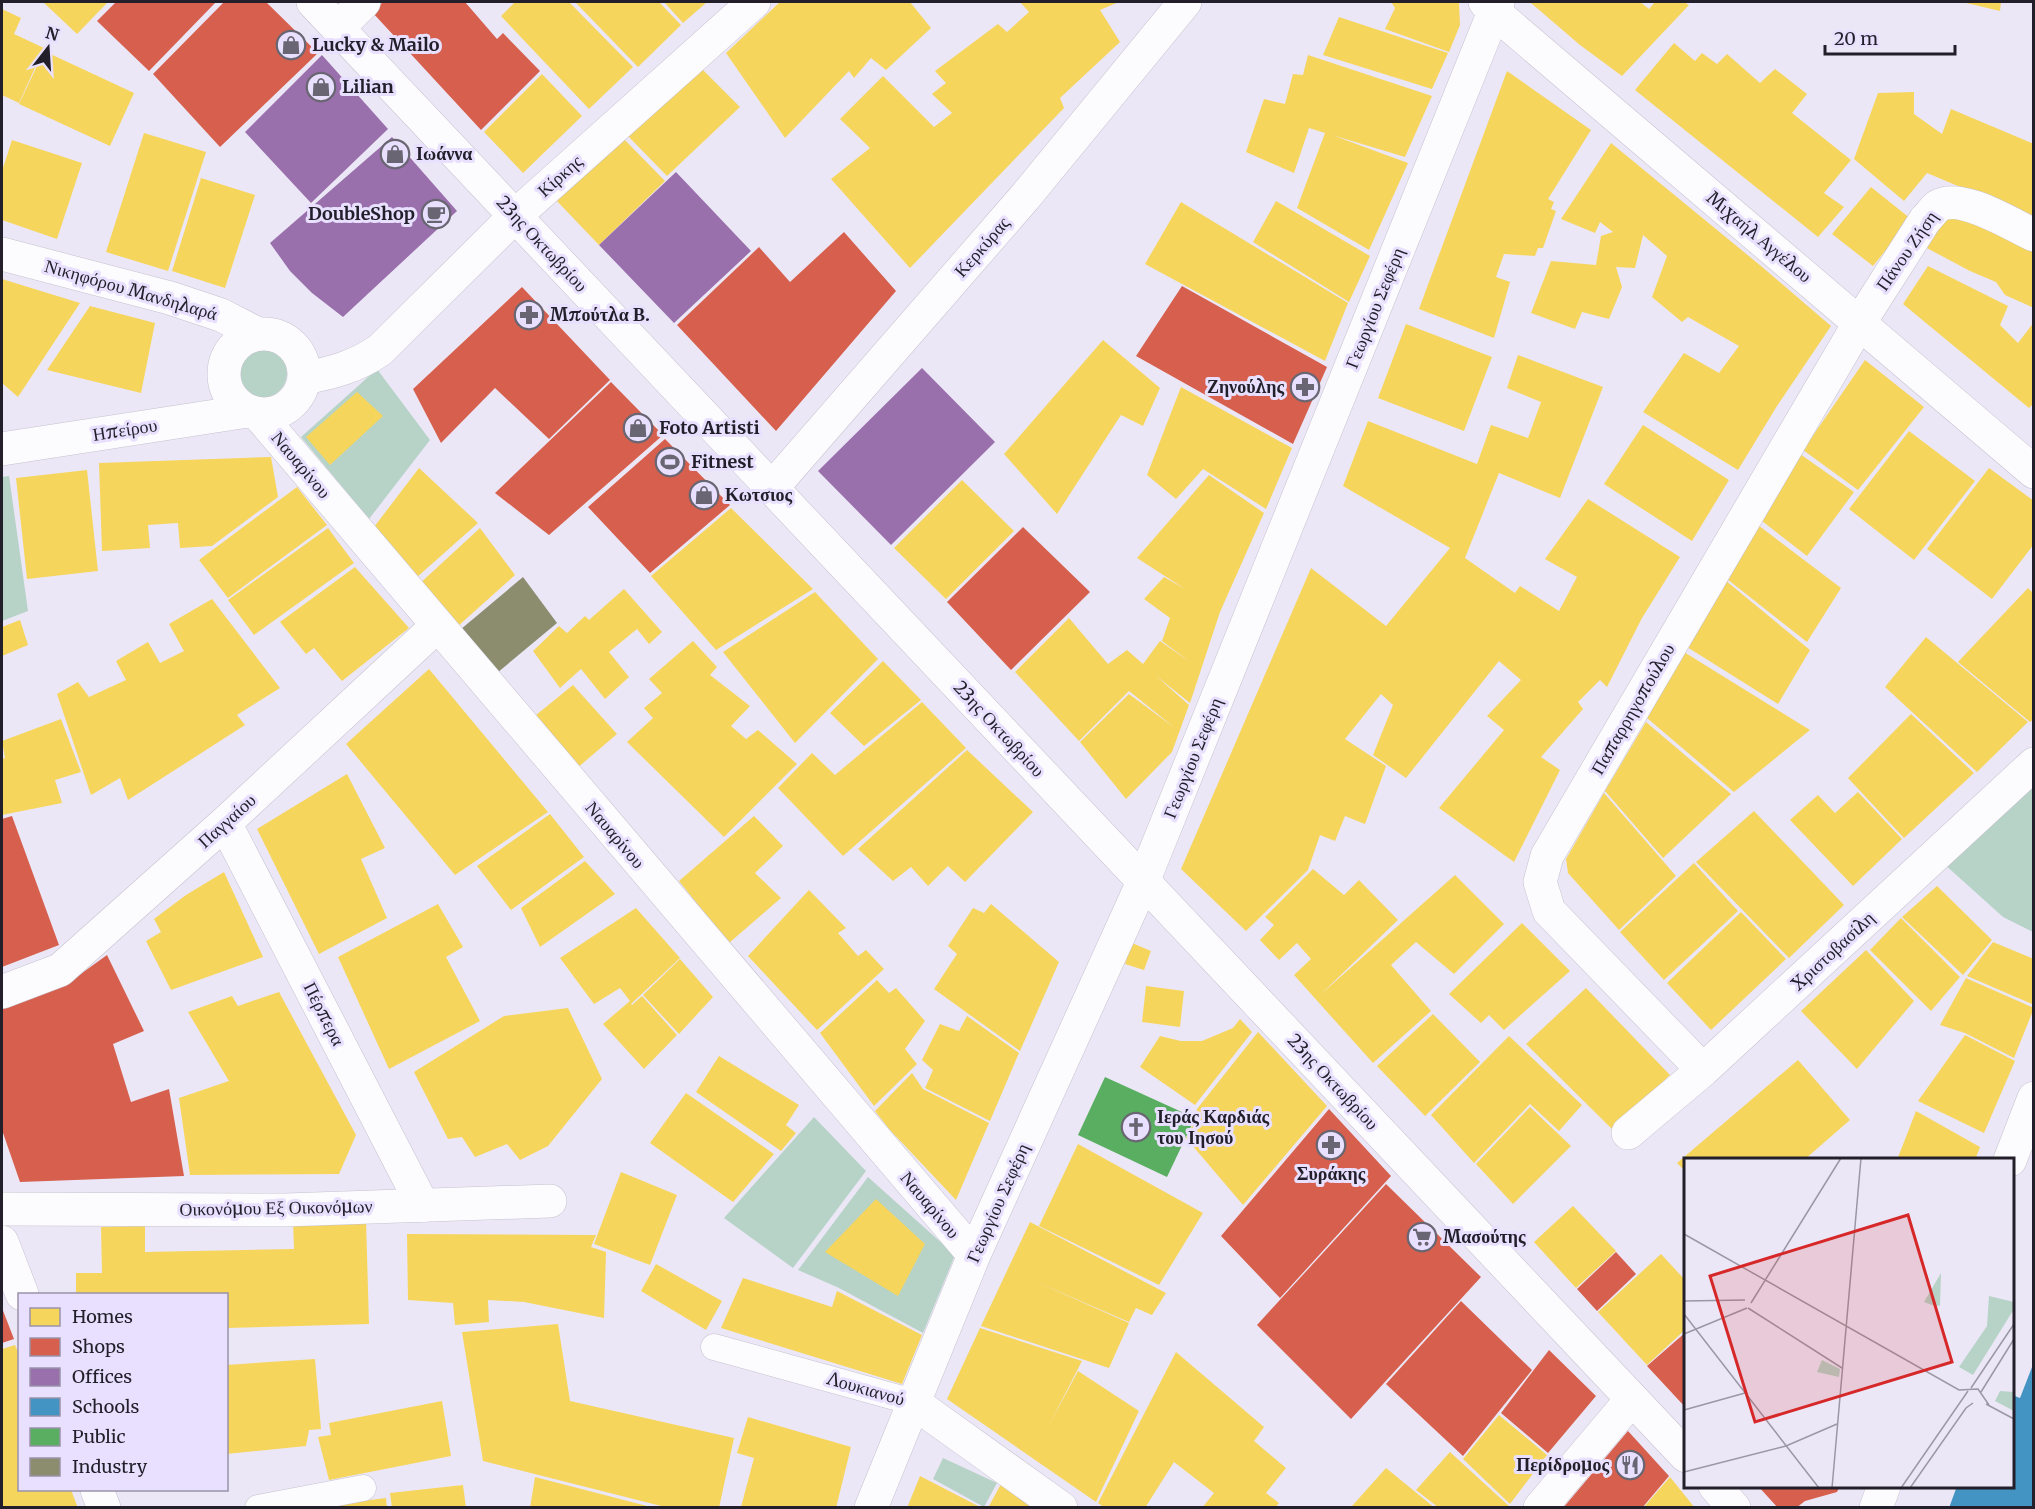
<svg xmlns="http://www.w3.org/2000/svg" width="2035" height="1509" viewBox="0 0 2035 1509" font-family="Merriweather,serif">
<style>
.green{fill:#b7d3c7}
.homes{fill:#f6d55c}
.shops{fill:#d6604d}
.offices{fill:#9970ab}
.schools{fill:#4393c3}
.public{fill:#5aae61}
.industry{fill:#8c8c6e}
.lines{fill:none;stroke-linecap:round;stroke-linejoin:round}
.service-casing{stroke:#c5c2ce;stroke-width:27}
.minor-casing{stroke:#c5c2ce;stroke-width:34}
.tertiary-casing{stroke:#c5c2ce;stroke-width:34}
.secondary-casing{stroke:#c5c2ce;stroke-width:34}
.service{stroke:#fcfbfe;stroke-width:26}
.minor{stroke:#fcfbfe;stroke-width:33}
.tertiary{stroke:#fcfbfe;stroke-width:33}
.secondary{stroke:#fcfbfe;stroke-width:33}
.labels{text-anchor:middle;stroke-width:6;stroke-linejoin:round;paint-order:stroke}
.poi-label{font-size:18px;font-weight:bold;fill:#221f2a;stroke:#e8e0fe;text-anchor:start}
.street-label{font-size:18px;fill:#221f2a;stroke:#e8e0fe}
.inset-road{fill:none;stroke:#9b97a5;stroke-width:1.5}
.view{fill:#d62828;fill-opacity:0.15;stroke:#d62828;stroke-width:3}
.inset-edge{fill:none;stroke:#221f2a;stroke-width:3}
</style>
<rect width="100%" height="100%" fill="#ece7f7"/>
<path class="green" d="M237 373a25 25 0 1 1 50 0a25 25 0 1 1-50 0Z
M377,369L430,440L369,519L301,437Z
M9,476L28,611L2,621V477Z
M2033,781V932L2003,917L1943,863Z
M814,1117L866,1171L793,1268L724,1218Z
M868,1177L955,1255L923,1333L839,1288L798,1270Z
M943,1458L997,1483L984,1507L933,1479Z"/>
<path class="homes" d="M43,2H108L77,34Z
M515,2H569L633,67L589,109L501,16Z
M575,2H659L681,25L638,67Z
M664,2H707L683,23Z
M780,2H910L931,28L886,70L871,58L854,78L849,71L785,138L726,53Z
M1020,2H1119L1100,10L1120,42L1060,98L1064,108L910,268L831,179L870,148L840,119L883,76L934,127L952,113L932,94L946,83L935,71L998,24L1007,32L1029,12Z
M1391,2H1459L1460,25L1449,52L1385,29L1395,8Z
M1531,2H1640L1649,9L1655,2H1684L1689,5L1622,76L1580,45L1531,3Z
M1962,2H2001L2000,11Z
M2,9L21,18L14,34L44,48L19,103L2,95Z
M1339,17L1448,53L1432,89L1323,55Z
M1674,43L1695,61L1702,53L1717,64L1727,54L1760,83L1775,69L1807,94L1792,113L1851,160L1824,193L1844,207L1818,237L1635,90Z
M44,51L134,93L110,146L19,104Z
M1308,55L1432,96L1405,157L1332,135L1408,163L1369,250L1297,208L1325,133L1309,128L1294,173L1246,152L1264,99L1285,104L1293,74L1303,75Z
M697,64L740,107L667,176L625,133Z
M1507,71L1591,130L1548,199L1554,202L1551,209L1556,211L1543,248H1538L1535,256L1504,254L1496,277L1510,282L1494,338L1419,309Z
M542,74L582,116L523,173L484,132Z
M1914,92V114L1942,134L1951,109L2034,144V218L1927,173L1904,201L1854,159L1878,93Z
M144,133L206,152L168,271L106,252Z
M621,136L665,181L599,245L556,200Z
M12,140L82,163L57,239L2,220V171Z
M1611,143L1761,266L1831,326L1777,406L1738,470L1643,412L1684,353L1719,373L1739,346L1688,317L1682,322L1652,297L1667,256L1643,235L1635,268L1616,267L1622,287L1609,319L1582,312L1575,329L1531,313L1551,261L1596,265L1601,236L1613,232L1600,222L1595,233L1561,219Z
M201,178L255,195L225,288L172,271Z
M1871,187L1911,219L1873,266L1832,234Z
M1276,201L1370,256L1349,302L1253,242Z
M1181,202L1348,303L1325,361L1145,264Z
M1953,213L2034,247V308L2005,295L1996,282L1970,271L1923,246Z
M1928,266L2008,306L2000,325L2018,343L2034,322V403L2029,408L1903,304Z
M2,279L80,303L18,397L2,383Z
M90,306L155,323L141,393L47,370Z
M1406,324L1492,357L1464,431L1378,398Z
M1103,340L1160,388L1143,426L1121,415L1057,514L1004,454Z
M1518,355L1603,387L1560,498L1499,473L1465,558L1515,593L1520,586L1559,611L1577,577L1545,559L1588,499L1680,557L1642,618L1607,687L1600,680L1578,702L1583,709L1541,757L1560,770L1514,862L1439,808L1504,730L1487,716L1521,680L1499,661L1406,778L1373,755L1393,705L1381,694L1345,739L1386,766L1365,824L1345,816L1335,841L1320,835L1308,870L1246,931L1181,869L1311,568L1386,626L1450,548L1343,486L1368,421L1477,464L1491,425L1528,438L1541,402L1507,388Z
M1865,360L1924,407L1858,490L1803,450Z
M1181,387L1292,448L1266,509L1203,469L1176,499L1147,475Z
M357,392L383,416L330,465L306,437Z
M1643,425L1729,480L1692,541L1604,484Z
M1909,431L1975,481L1914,560L1849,509Z
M1800,454L1854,492L1807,556L1762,521Z
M271,457L278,497L212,546L180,548L178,523L148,525L150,548L102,551L99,463Z
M419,468L478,523L416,578L371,531Z
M1989,468L2034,501V544L1992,599L1927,549Z
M87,470L98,571L27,579L16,478Z
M1209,475L1264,513L1220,612L1190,703L1155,675L1189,705L1172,752L1126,799L1080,742L1129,694L1175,728L1129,691L1079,741L1015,672L1069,618L1108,664L1127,650L1143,664L1160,641L1190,662L1162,641L1170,618L1144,599L1164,577L1185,589L1137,558Z
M962,480L1014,531L946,599L894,548Z
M297,487L327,525L228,598L199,560Z
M731,508L813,589L716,650L651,576Z
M1758,525L1841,588L1807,642L1727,579Z
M328,528L354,563L254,635L228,600Z
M480,528L515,575L457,627L417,586Z
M355,567L409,628L342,681L314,648L306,654L280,622Z
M1725,580L1810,650L1778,704L1687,647Z
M2028,588L2034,594V719L2030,722L1958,662Z
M624,589L662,632L649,644L637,629L609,652L629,677L605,699L581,669L560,688L533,651L559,626L567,633L585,616L589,620Z
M815,592L878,659L795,743L723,652Z
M212,599L280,688L237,715L245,725L128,800L120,778L91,795L57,694L78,682L89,697L126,680L116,661L148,642L160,663L184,651L169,624Z
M20,620L28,645L2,656V627Z
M1926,637L2028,722L1977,772L1885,687Z
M693,641L717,667L710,675L750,706L731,726L746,739L758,730L797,764L724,837L627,742L653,718L644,708L662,693L649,679Z
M1684,652L1810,730L1734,792L1647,718Z
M883,661L921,700L864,746L830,713Z
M429,669L548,812L455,875L346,744Z
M573,685L617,734L569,775L525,724Z
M922,702L966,748L843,856L778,788L812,753L835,775Z
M1911,714L1974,773L1904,838L1848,778Z
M61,719L81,772L55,780L62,803L2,815V759L5,758L2,741Z
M1646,722L1731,794L1663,858L1605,791Z
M967,750L1033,812L965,882L948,866L928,886L911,867L893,881L858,849Z
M347,774L385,848L361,859L387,918L319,954L257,829Z
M1858,792L1902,839L1853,886L1790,820L1818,795L1835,813Z
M1604,793L1676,876L1619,930L1568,873L1566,859Z
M1754,811L1844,905L1789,958L1696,862Z
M550,814L584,857L511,910L477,866Z
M754,816L783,846L755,873L781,898L729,943L679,881Z
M585,861L615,894L540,947L521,908Z
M1694,863L1738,911L1664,980L1620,932Z
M1313,869L1344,895L1359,880L1398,920L1320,995L1455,875L1504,924L1454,974L1416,942L1391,965L1431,1011L1373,1063L1294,975L1311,959L1297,943L1279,960L1260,940L1274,925L1265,917Z
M224,872L263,957L171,990L146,941L161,932L154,919L186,895Z
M1937,886L1992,940L1963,975L1902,917Z
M809,890L846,928L838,933L858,956L866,950L884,969L817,1030L748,956Z
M438,904L463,947L446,957L480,1021L389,1069L338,957Z
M991,904L1059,962L1020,1051L934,989L957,954L948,946L973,908L984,913Z
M636,908L680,958L631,1004L632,1005L642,996L677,1035L644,1069L603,1024L630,1001L620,988L594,1004L560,958Z
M1741,912L1786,959L1711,1030L1667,983Z
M1901,918L1960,977L1931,1011L1870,950Z
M1522,923L1570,971L1504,1030L1489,1015L1481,1023L1449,994Z
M1993,942L2034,959L2032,1004L1967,976Z
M1132,943L1151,951L1144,970L1125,964Z
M1866,950L1914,1001L1857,1069L1801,1011Z
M680,959L713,997L679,1034L643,995Z
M1966,978L2034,1008L2014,1058L1965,1033L1940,1025Z
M877,980L889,993L896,988L925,1021L905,1049L917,1064L874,1106L820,1033Z
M1146,986L1184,991L1180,1027L1142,1022Z
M1586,988L1670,1075L1613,1130L1526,1044Z
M279,992L356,1135L339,1174L190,1175L179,1098L229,1081L188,1012L232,996L238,1006Z
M568,1008L602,1079L548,1146L520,1160L507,1144L475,1157L462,1137L448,1139L414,1072L504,1016Z
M1433,1014L1480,1062L1425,1116L1377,1066Z
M967,1016L1019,1053L990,1121L925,1088L933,1070L922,1060L940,1024L959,1031Z
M1240,1019L1252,1032L1195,1105L1140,1067L1160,1036L1181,1041H1202L1233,1028Z
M1258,1032L1327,1106L1243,1205L1186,1138L1196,1118L1197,1109Z
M1965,1035L2015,1061L1984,1133L1918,1101Z
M1509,1036L1582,1105L1559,1131L1530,1104L1474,1163L1431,1115Z
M719,1056L799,1105L786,1125L796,1133L781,1151L696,1092Z
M1798,1060L1850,1120L1804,1160H1686V1172L1677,1163Z
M912,1073L923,1089L989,1123L956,1200L890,1130L875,1111Z
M686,1093L774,1154L733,1202L650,1143Z
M1530,1107L1571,1146L1513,1204L1476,1164Z
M1916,1111L1980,1147L1975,1160H1897Z
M1078,1144L1203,1213L1159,1285L1039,1226Z
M621,1172L677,1195L650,1265L594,1244Z
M876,1199L925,1244L898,1296L825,1252Z
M1573,1206L1616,1251L1576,1288L1534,1242Z
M366,1220L369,1324L226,1328V1294H76V1273H102L101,1227L145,1226V1252L294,1249L293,1221Z
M1030,1222L1166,1293L1152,1315L1136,1308L1129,1322L1032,1280L1129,1323L1109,1368L981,1326Z
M407,1234L596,1235L591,1247L606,1252L604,1318L524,1302L488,1300L489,1322L455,1325L453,1303L408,1300Z
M1661,1254L1686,1281V1329L1647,1365L1598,1312Z
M656,1264L722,1301L706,1330L641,1291Z
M743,1278L832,1307L837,1291L922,1335L902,1384L721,1328Z
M558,1324L570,1401L734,1438L719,1508H669L483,1461L462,1332Z
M980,1328L1082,1361L1048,1427L1078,1371L1139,1411L1096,1502L947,1399Z
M15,1345L20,1356V1490H71L78,1508H2V1349Z
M1176,1352L1264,1427L1254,1441L1286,1468L1266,1493L1279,1503L1275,1508H1202L1214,1493L1174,1462L1145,1508H1105L1098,1503Z
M315,1359L321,1429L309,1430L306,1446L226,1454V1365Z
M442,1401L451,1456L329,1480L318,1437L331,1435L329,1423Z
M1499,1415L1547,1455L1510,1504L1463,1459Z
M748,1417L851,1447L836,1508L741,1507L754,1458L737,1453Z
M1450,1452L1509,1506L1508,1508H1439L1416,1490Z
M1386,1468L1435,1508L1352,1506Z
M920,1476L982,1508H907Z
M535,1477L651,1507V1508H530Z
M1670,1477L1695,1508H1643Z
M1001,1484L1039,1508H991L989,1506Z
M463,1485L466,1508H392L390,1493Z
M386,1498L387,1508H323V1506Z"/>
<path class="shops" d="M116,2H216L149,71L97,21Z
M224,2H266L318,53L220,147L153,74Z
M383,2H465L497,39L503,33L540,71L481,130L372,12Z
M844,232L896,291L776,431L677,325L759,247L790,282Z
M1182,286L1327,367L1293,444L1136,356Z
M522,287L610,380L549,439L495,388L441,443L413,389Z
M611,382L663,435L549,535L495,493Z
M665,439L730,505L650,573L588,507Z
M1023,527L1090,592L1011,670L947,602Z
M12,816L59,945L2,967V819Z
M107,955L144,1031L113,1044L131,1102L169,1089L184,1176L20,1182L2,1130V1008L71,981Z
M1329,1109L1391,1176L1280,1298L1221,1236Z
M1386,1184L1481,1277L1351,1419L1257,1325Z
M1616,1252L1636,1274L1597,1311L1577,1289Z
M1461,1301L1532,1370L1463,1456L1386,1384Z
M2,1308L14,1339L2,1343Z
M1686,1332V1408L1647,1366Z
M1549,1350L1596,1396L1548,1453L1501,1413Z
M1628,1431L1669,1476L1642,1508H1563Z
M1758,1486H1840L1837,1492L1805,1501L1796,1508H1778Z"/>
<path class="offices" d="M322,55L388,129L311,203L245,132Z
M392,137L457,211L343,317L312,293L290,271L270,243Z
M676,172L751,251L674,323L599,245Z
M922,368L995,442L891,545L818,471Z"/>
<path class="schools" d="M2034,1362V1508H1949L1957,1486H2012V1395L2020,1398Z"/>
<path class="public" d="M1105,1077L1195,1118L1167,1177L1078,1135Z"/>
<path class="industry" d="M523,577L557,623L497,673L460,630Z"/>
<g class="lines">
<g class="service-casing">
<path id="service" d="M714,1347L913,1402
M258,1508L363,1488"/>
</g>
<g class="minor-casing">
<path id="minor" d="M1485,2L1494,12L2034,472
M338,28L364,2
M772,488L1025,197L1185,2
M225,823L423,1206
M2,992L60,970L225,823L437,626
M1703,1070L1549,911L1540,882L1547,856L1860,322L1925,220C1929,216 1934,209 1938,206C1961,192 2012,225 2034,235
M1628,1133L1703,1070L2034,764
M2010,1160L2034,1098
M2,1209L285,1210L550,1201
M913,1402L1061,1508
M1540,1508L1632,1399
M1876,1508L1884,1486"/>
</g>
<g class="tertiary-casing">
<path id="tertiary" d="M2,254L170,298L221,315L258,334
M224 374a40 40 0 1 1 80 0a40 40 0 1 1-80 0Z
M304,378C332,373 355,367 380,350L515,216L754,2
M258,414L974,1255
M2,449L248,411
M871,1508L974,1255L1143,882L1498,2"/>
</g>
<g class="secondary-casing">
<path id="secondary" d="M313,2L1686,1456
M2,1242L22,1294
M1715,1486L1734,1508
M97,1490L104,1508"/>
</g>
<use href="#service" class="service"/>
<use href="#minor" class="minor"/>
<use href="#tertiary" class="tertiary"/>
<use href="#secondary" class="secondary"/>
</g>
<defs>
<g id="shop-ring" transform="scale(1.5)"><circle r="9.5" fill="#e8e0fe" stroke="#696572" stroke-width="1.5"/><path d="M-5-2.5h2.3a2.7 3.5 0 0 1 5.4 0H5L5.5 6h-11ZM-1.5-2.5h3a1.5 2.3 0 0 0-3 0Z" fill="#696572"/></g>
<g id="cafe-ring" transform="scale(1.5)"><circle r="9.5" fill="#e8e0fe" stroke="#696572" stroke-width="1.5"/><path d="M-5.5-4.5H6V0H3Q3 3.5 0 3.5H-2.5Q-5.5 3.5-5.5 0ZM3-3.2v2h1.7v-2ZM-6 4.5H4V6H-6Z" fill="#696572"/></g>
<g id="pharmacy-ring" transform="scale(1.5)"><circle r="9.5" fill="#e8e0fe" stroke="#696572" stroke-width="1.5"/><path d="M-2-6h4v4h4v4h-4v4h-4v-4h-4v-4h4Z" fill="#696572"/></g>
<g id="stadium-ring" transform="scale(1.5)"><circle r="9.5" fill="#e8e0fe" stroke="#696572" stroke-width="1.5"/><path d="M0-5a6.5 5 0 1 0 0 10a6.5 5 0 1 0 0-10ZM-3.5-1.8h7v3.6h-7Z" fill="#696572"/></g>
<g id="church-ring" transform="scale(1.5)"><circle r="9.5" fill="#e8e0fe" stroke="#696572" stroke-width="1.5"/><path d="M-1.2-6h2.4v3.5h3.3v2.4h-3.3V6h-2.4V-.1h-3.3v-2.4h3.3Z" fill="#696572"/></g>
<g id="supermarket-ring" transform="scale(1.5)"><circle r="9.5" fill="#e8e0fe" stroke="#696572" stroke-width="1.5"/><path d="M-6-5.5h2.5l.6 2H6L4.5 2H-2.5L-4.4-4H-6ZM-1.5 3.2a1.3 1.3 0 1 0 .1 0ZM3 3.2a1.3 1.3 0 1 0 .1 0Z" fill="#696572"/></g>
<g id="restaurant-ring" transform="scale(1.5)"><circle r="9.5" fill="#e8e0fe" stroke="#696572" stroke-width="1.5"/><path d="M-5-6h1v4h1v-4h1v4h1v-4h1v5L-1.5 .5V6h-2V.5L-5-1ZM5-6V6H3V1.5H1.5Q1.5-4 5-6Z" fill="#696572"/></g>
</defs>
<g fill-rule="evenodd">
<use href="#shop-ring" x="291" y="45"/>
<use href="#shop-ring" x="321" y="87"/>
<use href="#shop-ring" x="395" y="154"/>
<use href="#cafe-ring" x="436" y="214"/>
<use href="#pharmacy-ring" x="529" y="315"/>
<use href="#pharmacy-ring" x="1305" y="387"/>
<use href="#shop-ring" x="638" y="428"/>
<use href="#stadium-ring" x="670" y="462"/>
<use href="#shop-ring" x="704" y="495"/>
<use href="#church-ring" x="1136" y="1127"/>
<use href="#pharmacy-ring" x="1331" y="1145"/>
<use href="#supermarket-ring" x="1422" y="1237"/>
<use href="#restaurant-ring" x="1630" y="1465"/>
</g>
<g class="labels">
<g class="poi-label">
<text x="312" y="51">Lucky &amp; Mailo</text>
<text x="342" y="93">Lilian</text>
<text x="416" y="160">Ιωάννα</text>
<text x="415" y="220" text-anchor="end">DoubleShop</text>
<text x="550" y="321">Μπούτλα Β.</text>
<text x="1284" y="393" text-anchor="end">Ζηνούλης</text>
<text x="659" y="434">Foto Artisti</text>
<text x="691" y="468">Fitnest</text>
<text x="725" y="501">Κωτσιος</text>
<text x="1157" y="1123">Ιεράς Καρδιάς<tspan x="1157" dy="21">του Ιησού</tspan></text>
<text x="1331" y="1180" text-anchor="middle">Συράκης</text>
<text x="1443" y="1243">Μασούτης</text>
<text x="1609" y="1471" text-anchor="end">Περίδρομος</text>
</g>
<g class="street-label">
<text transform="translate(560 176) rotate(-42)" y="6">Κίρκης</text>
<text transform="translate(1759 237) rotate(40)" y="6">Μιχαήλ Αγγέλου</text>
<text transform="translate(542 244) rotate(47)" y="6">23ης Οκτωβρίου</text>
<text transform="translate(982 247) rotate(-49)" y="6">Κερκύρας</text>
<text transform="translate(1907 251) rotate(-55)" y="6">Πάνου Ζήση</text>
<text transform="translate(131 290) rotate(16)" y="6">Νικηφόρου Μανδηλαρά</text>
<text transform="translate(1375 308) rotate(-68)" y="6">Γεωργίου Σεφέρη</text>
<text transform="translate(125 430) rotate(-9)" y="6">Ηπείρου</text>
<text transform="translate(301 465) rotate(50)" y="6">Ναυαρίνου</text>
<text transform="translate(1633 709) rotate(-60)" y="6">Παπαρρηγοπούλου</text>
<text transform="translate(999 729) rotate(47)" y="6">23ης Οκτωβρίου</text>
<text transform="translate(1193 758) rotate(-68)" y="6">Γεωργίου Σεφέρη</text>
<text transform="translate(227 821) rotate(-42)" y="6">Παγγαίου</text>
<text transform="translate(615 835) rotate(50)" y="6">Ναυαρίνου</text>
<text transform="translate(1833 951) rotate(-43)" y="6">Χριστοβασίλη</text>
<text transform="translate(324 1014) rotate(63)" y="6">Πέρπερα</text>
<text transform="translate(1333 1082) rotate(47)" y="6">23ης Οκτωβρίου</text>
<text transform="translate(998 1203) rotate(-66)" y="6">Γεωργίου Σεφέρη</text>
<text transform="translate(930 1205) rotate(50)" y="6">Ναυαρίνου</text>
<text transform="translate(276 1208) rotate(-1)" y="6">Οικονόμου Εξ Οικονόμων</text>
<text transform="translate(866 1389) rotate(16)" y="6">Λουκιανού</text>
</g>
</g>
<g transform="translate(1684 1158)">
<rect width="330" height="330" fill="#ece7f7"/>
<path d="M257,115L256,148L248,147L240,144ZM305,138L330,144V151L289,217L275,209L303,168ZM138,202L156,211L155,219L133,214ZM316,233L330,234V253L311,243Z" fill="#b7d3c7"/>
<path class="inset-road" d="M0,76L275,232L294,231L305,247M0,143L61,142M67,145L157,0M64,150L158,210M0,156L135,330M0,176L63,150M287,230L330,166M297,234L330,181M302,246L330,261M0,252L61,235M0,314L102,288L153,266M148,330L177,0M217,330L284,233M226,330L282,250L289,245"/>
<path class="view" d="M224,57L268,204L71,264L26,118Z"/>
<rect width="330" height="330" class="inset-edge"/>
</g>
<rect width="2035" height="1509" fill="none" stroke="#221f2a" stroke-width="6"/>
<rect x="18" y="1293" width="210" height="198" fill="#e8e0fe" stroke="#9993a9" stroke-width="1.5"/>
<rect x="30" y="1308" width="30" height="18" fill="#f6d55c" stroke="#9993a9" stroke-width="1.5"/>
<text x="72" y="1323" font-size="18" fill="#221f2a">Homes</text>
<rect x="30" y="1338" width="30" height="18" fill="#d6604d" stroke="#9993a9" stroke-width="1.5"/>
<text x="72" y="1353" font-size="18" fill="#221f2a">Shops</text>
<rect x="30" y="1368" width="30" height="18" fill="#9970ab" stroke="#9993a9" stroke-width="1.5"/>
<text x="72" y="1383" font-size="18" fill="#221f2a">Offices</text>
<rect x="30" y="1398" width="30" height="18" fill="#4393c3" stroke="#9993a9" stroke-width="1.5"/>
<text x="72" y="1413" font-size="18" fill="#221f2a">Schools</text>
<rect x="30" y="1428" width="30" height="18" fill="#5aae61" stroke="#9993a9" stroke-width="1.5"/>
<text x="72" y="1443" font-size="18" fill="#221f2a">Public</text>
<rect x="30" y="1458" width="30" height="18" fill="#8c8c6e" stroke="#9993a9" stroke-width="1.5"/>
<text x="72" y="1473" font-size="18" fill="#221f2a">Industry</text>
<g transform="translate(48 48) rotate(17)" stroke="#e8e0fe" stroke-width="4.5" paint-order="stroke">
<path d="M0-4.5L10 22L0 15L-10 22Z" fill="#221f2a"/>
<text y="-9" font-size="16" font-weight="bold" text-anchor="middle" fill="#221f2a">N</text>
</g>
<path d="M1825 45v9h130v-9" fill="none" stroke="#221f2a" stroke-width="3"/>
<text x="1834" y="45" font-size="18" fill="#221f2a" stroke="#e8e0fe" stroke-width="4.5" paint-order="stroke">20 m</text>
</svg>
